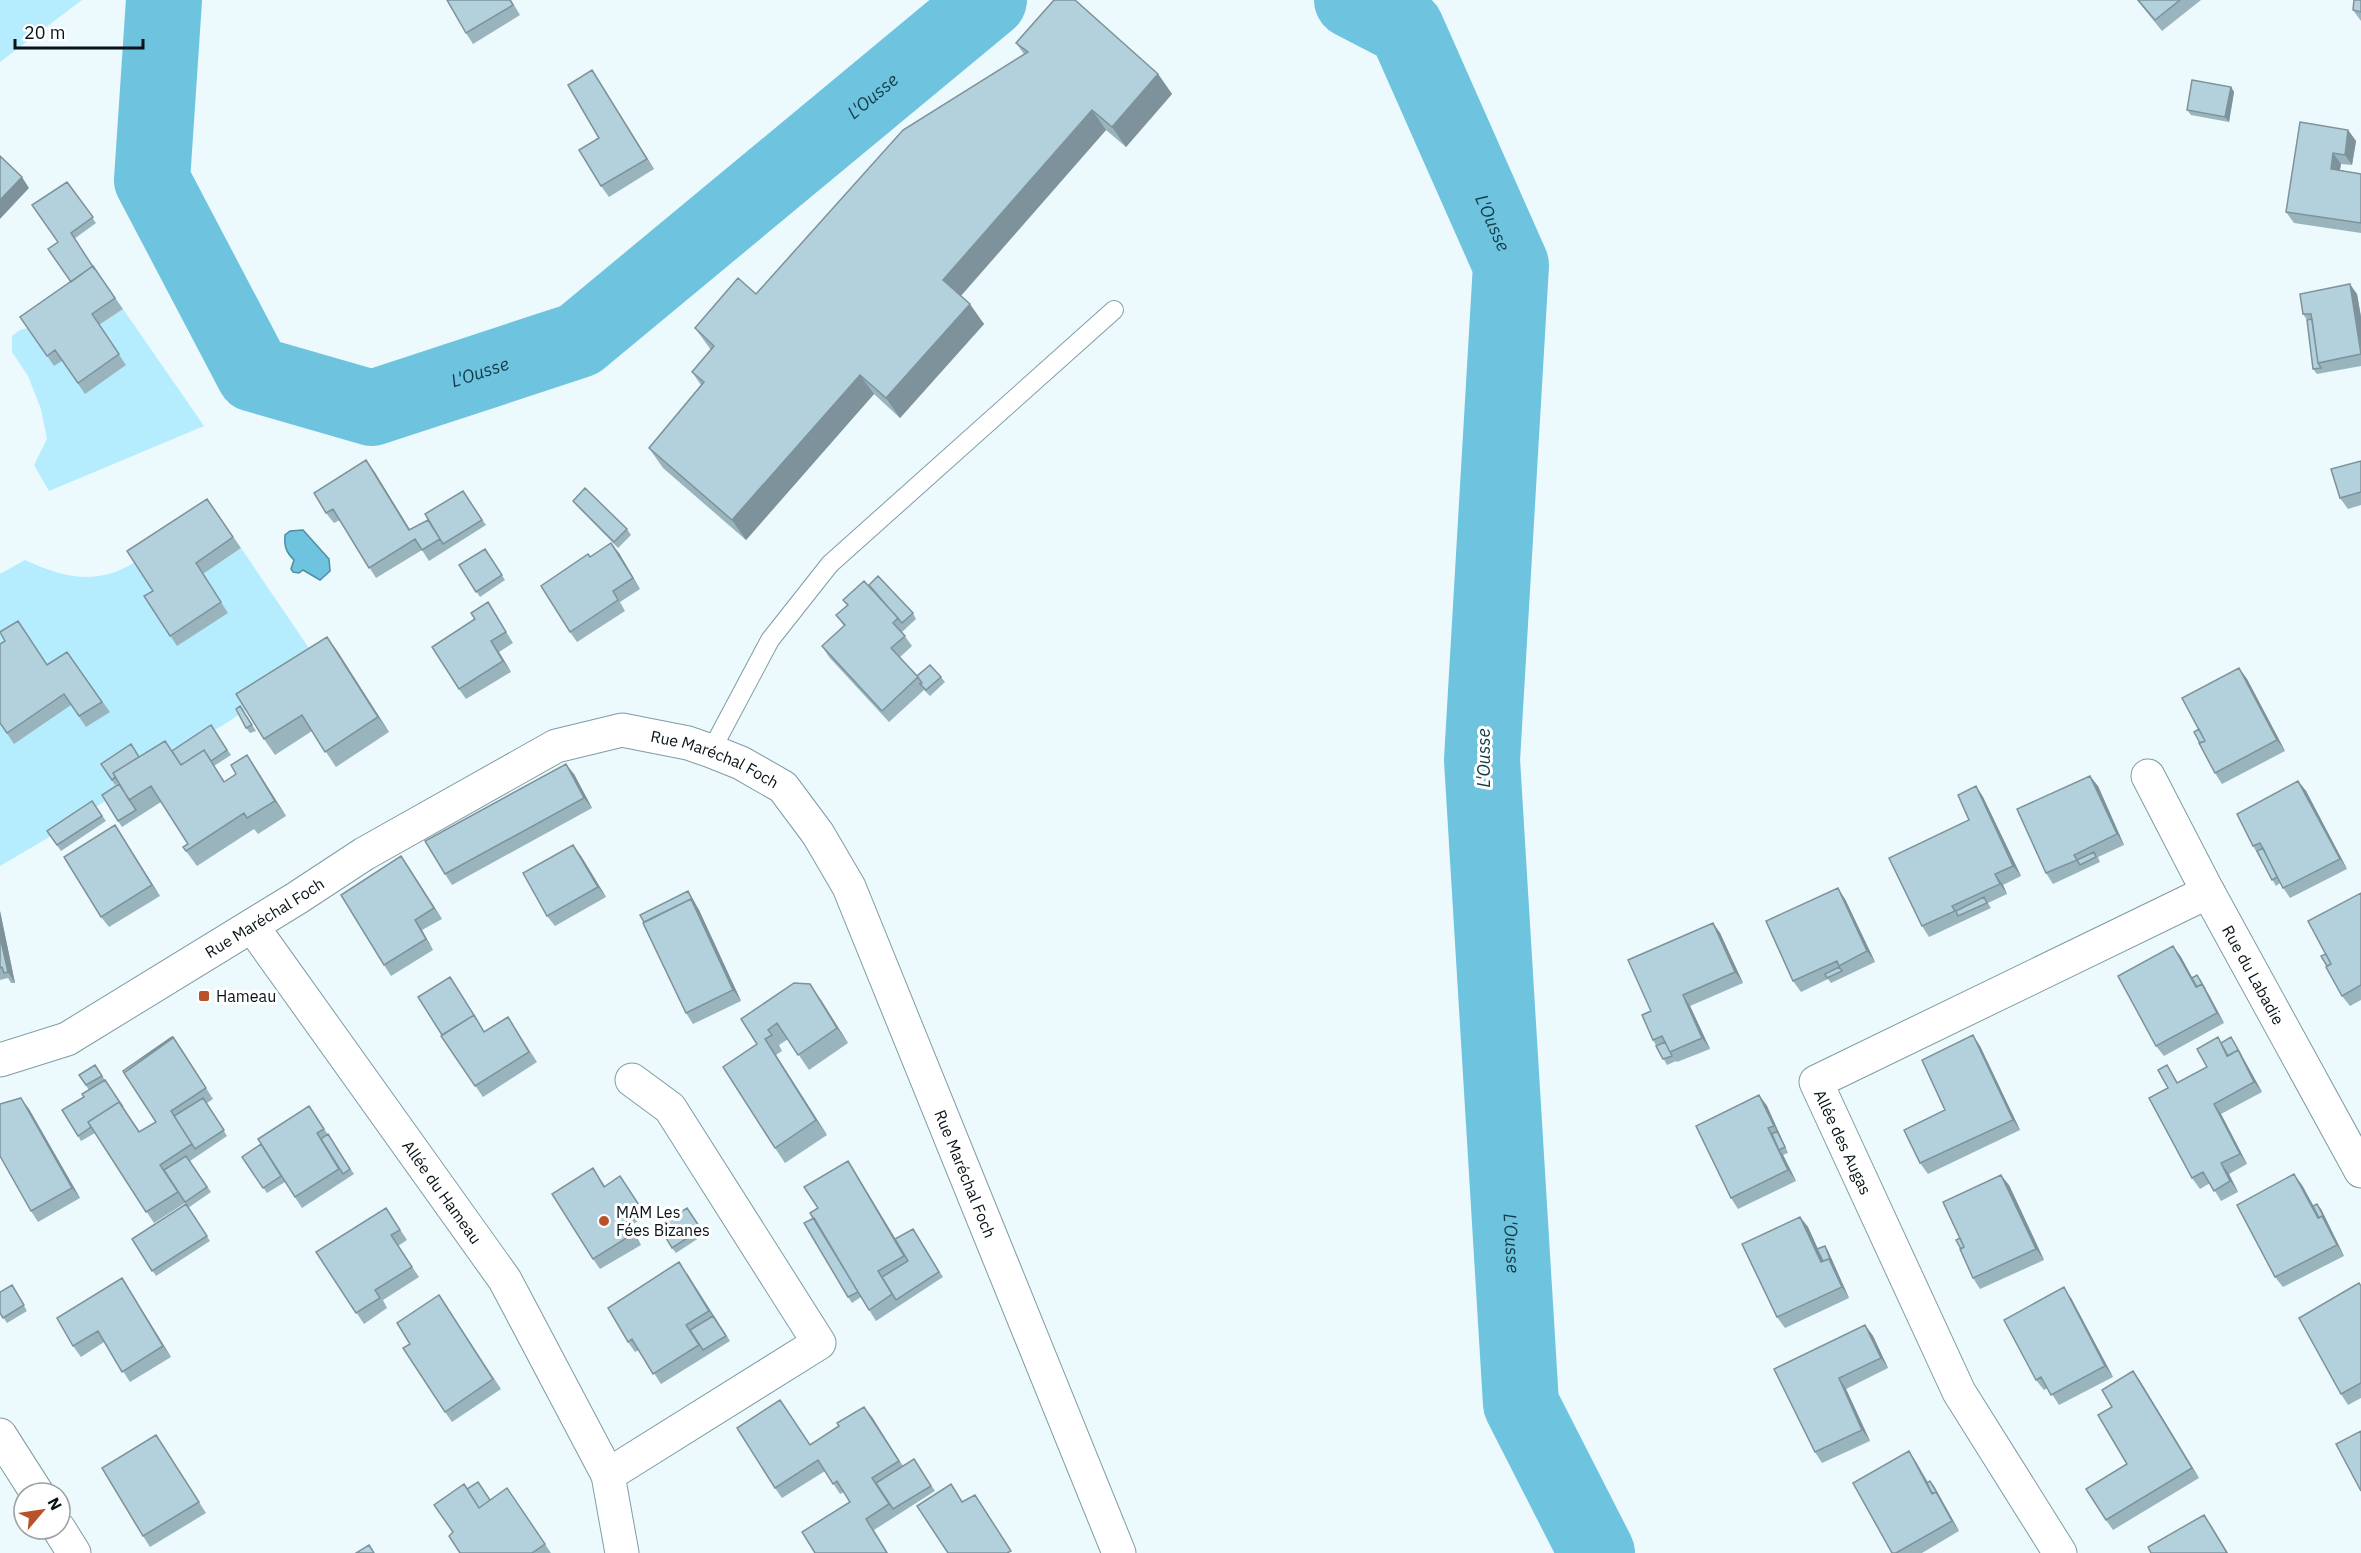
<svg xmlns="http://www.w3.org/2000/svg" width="2361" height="1553" viewBox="0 0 2361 1553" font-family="'IBM Plex Sans',sans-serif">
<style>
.green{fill:#b5ecfe}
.water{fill:#6ec3de;stroke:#4f8ea2;stroke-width:1.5}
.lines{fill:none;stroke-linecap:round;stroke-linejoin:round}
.river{stroke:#6ec3de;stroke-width:76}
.lane-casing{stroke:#7e9ca6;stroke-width:20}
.street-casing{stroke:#7e9ca6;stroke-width:35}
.secondary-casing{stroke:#7e9ca6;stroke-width:35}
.lane{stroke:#fff;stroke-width:18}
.street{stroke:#fff;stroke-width:33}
.secondary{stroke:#fff;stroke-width:33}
.wall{fill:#99b4bd}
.shaded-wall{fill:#7d929a}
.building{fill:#b2d1dc;stroke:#7d929a;stroke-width:1.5}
.poi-dot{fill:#b9522a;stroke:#fff;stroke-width:2}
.labels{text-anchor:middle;stroke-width:6;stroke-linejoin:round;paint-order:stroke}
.street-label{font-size:16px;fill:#081317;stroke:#fff}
.poi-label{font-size:16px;fill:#081317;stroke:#fff;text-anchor:start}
.water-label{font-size:18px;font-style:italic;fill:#133b47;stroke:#fff}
</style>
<rect width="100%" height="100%" fill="#ecf9fd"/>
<path class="green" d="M0,0H82L0,62Z
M123,309L204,426L49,491L34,465L47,439L41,409L28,376L12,352V336L20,330L28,328L54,366L62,361L86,393L99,325Z
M241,548L319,663L51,836L0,866V722L54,675L0,660V574L25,560C64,578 97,586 135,562L203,574Z"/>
<path class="water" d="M303,530L329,559L330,571L320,580L303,570L299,573L293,572L291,569L294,560C286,552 284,546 285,535L290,531Z"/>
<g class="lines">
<g class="river">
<path id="s1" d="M164,0L152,180L254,374L372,408L579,340L989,0"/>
<path id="s2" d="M1352,0L1406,28L1511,265L1482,760L1521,1404L1597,1553"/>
</g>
<g class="lane-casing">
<path id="lane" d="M711,751L770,640L830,564L1114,310"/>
</g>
<g class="street-casing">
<g id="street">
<path id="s3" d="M2148,776L2208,892L2361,1171"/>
<path id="s4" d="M252,926L505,1280L608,1475L622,1553"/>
<path d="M0,1435L37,1493"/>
<path d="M608,1475L819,1343L670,1108L632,1080"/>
<path d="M59,1529L74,1553"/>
<path d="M2060,1553L1959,1392L1816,1082L2208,892"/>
</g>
</g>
<g class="secondary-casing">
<g id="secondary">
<path id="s5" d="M0,1060L67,1039L297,898L364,854L556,746L622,730L688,743L711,751L741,763L783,787L818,834L849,887L1119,1553"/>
</g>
</g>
<use href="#lane" class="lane"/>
<use href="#street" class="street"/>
<use href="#secondary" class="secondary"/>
</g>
<path class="wall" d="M511,0L520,15L473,44L466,33Z
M2137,0H2201L2162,31Z
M2361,0V21L2353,10Z
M1016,43L1158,74L1172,94L1126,147L1106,130L961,296L984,324L900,418L874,394L746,540L663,468L649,448L701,385L692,372L711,350L695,328L756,294L1024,54Z
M599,81L654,169L609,197L601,186L599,138Z
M2231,87L2234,92L2229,122L2191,115L2187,110Z
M2348,130L2356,141L2352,165L2341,164L2340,170L2361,174V233L2294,223L2286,212Z
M67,182L96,223L74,239L123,309L99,325L126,365L85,394L62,361L54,366L20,317L71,282L58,242Z
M2357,294L2361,317V366L2317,374L2313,369L2307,320L2303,314Z
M2361,461V505L2348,509L2340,498Z
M374,471L410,530L428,520L463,491L486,525L429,561L422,550L376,578L340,520L334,523L326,513Z
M207,499L241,548L203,574L228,613L177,646L144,596L153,591Z
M573,501L627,529L631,535L618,548L577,506Z
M485,549L505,580L480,597L459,565Z
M619,553L640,589L620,602L625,611L577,642L570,632L591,557Z
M869,585L913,613L916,619L902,632L912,646L900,657L917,676L941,677L945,682L930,696L924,690L889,722L829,657L822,646L844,626L836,615L847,605L843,600Z
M488,602L513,643L499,652L511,672L466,699L459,689L475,619Z
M327,637L389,732L336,767L312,731L275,755L264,739Z
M67,652L110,712L86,727L71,705L14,744L0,723L47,664Z
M2239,668L2247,679L2285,751L2222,784L2215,773L2199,729Z
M240,706L256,731L250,733L246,728Z
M211,725L231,755L214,766L225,782L236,774L247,755L286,816L258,834L254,829L197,866L183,847L188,844L161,802L122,827L118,821L119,784V783L115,785L101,764L172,751Z
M574,774L592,808L452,885L445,874Z
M2298,781L2306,791L2347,869L2290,898L2280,883L2276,886L2253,846Z
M1976,786L1983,797L2021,876L2003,885L2007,894L1988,903L1991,908L1929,937L1922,926L1969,820Z
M2098,786L2124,845L2098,857L2100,862L2053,884L2046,873Z
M92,801L106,821L61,851L47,831Z
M122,836L160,896L109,927L101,917Z
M581,856L606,897L555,926L547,916Z
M408,866L442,919L422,930L433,950L391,976L384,965Z
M688,891L699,910L741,1001L693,1024L686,1013Z
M2361,893V1000L2350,1006L2342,996L2326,954Z
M1845,899L1875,962L1831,983L1828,979L1801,992L1793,981Z
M0,911L15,983H11L8,978L0,980Z
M1713,923L1720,933L1743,983L1690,1006L1710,1049L1677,1062L1676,1061L1667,1065L1653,1040L1651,1011Z
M2173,946L2181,957L2192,977L2197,975L2201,980L2224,1023L2164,1056L2156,1046Z
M821,1000L848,1043L809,1070L788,1039L779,1045L782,1051L776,1055L827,1135L785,1163L775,1148L757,1044L741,1019Z
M508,1017L537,1062L483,1097L441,1036L485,1032Z
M2218,1037L2221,1043L2231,1037L2262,1092L2221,1114L2247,1164L2229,1174L2238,1192L2221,1201L2210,1183L2200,1189L2192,1178L2168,1088L2167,1065L2178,1083L2207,1067Z
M1980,1046L2020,1130L1928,1174L1920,1163L1945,1110Z
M181,1048L213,1099L207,1103L227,1136L190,1161L211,1192L188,1208L180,1195L185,1203L154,1223L95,1133L81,1141L78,1136L84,1097L89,1090L79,1075L95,1065L140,1132L156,1122Z
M1759,1095L1767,1106L1788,1153L1783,1155L1796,1181L1738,1209L1731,1198Z
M309,1106L354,1174L302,1208L285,1182L267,1193L242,1157L261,1144Z
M29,1109L80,1198L38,1222L31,1211Z
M848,1161L855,1172L895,1239L913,1229L943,1277L876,1321L861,1297L852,1303L848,1297L814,1218L818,1208Z
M593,1168L605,1186L620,1176L646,1216L630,1226L641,1245L600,1269L593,1259Z
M2009,1185L2044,1260L1980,1289L1973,1278L1961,1249L1960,1238Z
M2302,1185L2313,1206L2321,1209L2344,1256L2283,1287L2275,1277Z
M186,1204L210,1241L156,1276L132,1239Z
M386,1208L407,1240L398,1246L419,1277L383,1300L387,1308L364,1324L316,1252Z
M687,1208L705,1234L676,1253L672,1248Z
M1800,1217L1808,1227L1818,1249L1825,1246L1828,1251L1849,1298L1785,1328L1777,1317Z
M687,1273L730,1341L661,1384L639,1350L635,1352L628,1342Z
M122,1278L171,1357L130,1382L104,1342L81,1357L73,1346Z
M12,1285L27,1311L7,1323L0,1313Z
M2361,1285V1398L2348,1405L2341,1394Z
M439,1295L501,1389L452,1422L445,1412L410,1344Z
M2071,1298L2113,1377L2059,1405L2048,1388L2044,1390L2036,1380Z
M1865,1325L1873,1336L1888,1368L1846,1389L1870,1441L1822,1463L1815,1452L1774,1369Z
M2133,1371L2140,1381L2199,1478L2113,1530L2106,1520L2127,1464L2112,1407Z
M872,1417L903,1466L918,1465L935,1491L874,1530L888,1553H815L850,1502L844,1492L840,1494L825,1471L782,1498L775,1488L810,1445Z
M156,1435L206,1513L150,1547L143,1536Z
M1909,1451L1916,1462L1928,1482L1930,1481L1934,1486L1959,1531L1922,1553H1892Z
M507,1488L551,1553H460L453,1532L467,1489L490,1500Z"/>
<path class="shaded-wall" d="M592,70L599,81L654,169L647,159Z
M1158,74L1172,94L1126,147L1112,127Z
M2231,87L2234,92L2229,122L2225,117Z
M1092,110L1106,130L957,300L943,280Z
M2348,130L2356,141L2352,165L2345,155Z
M2333,153L2341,164L2338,180L2331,169Z
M22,177L29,188L0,219V200Z
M2350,284L2357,294L2361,317V350Z
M970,304L984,324L900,418L886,398Z
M860,375L874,394L746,540L732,520Z
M366,460L374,471L417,541L409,530Z
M611,543L619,553L640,589L633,578Z
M327,637L338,652L389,732L378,717Z
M491,641L499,652L511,672L503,661Z
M2239,668L2247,679L2285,751L2277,740Z
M247,755L257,770L286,816L275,801Z
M566,764L574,774L592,808L584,798Z
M2090,776L2098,786L2124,845L2117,834Z
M2298,781L2306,791L2347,869L2340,859Z
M1976,786L1983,797L2021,876L2013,866Z
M115,825L122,836L160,896L152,885Z
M573,845L581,856L606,897L598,887Z
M401,856L408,866L442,919L434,908Z
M1995,874L2003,885L2007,894L2000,884Z
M1838,888L1845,899L1875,962L1867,951Z
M688,891L699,910L741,1001L733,990Z
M0,911L15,983L8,972L0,936Z
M415,920L422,930L433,950L426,939Z
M1713,923L1720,933L1743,983L1735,972Z
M2173,946L2181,957L2200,992L2196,987Z
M2197,975L2209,995L2224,1023L2217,1013Z
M810,984L821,1000L848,1043L837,1028Z
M1683,995L1690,1006L1710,1049L1702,1038Z
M1973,1035L1980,1046L2020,1130L2013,1120Z
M2231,1037L2235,1043L2262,1092L2254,1082Z
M765,1039L776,1055L827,1135L816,1120Z
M1759,1095L1767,1106L1788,1153L1774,1126Z
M21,1098L29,1109L80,1198L72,1188Z
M2214,1104L2221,1114L2247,1164L2240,1154Z
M1768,1128L1776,1139L1779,1150L1783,1155L1796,1181L1788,1170Z
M848,1161L855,1172L912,1266L904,1256Z
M2221,1163L2229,1174L2238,1192L2230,1181Z
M2294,1174L2302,1185L2323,1223H2322Z
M2001,1175L2009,1185L2044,1260L2036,1249Z
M2317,1204L2321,1209L2344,1256L2337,1245Z
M622,1215L630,1226L641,1245L633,1234Z
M1800,1217L1808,1227L1826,1267L1821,1262Z
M1825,1246L1828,1251L1849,1298L1842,1287L1829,1259Z
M679,1262L717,1321L730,1341L709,1311Z
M122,1278L129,1289L171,1357L163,1346Z
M2064,1287L2071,1298L2113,1377L2105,1366Z
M1865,1325L1873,1336L1888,1368L1881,1358Z
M2133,1371L2140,1381L2199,1478L2192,1468Z
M1839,1378L1846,1389L1870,1441L1862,1430Z
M864,1407L872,1417L906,1472L899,1461Z
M1909,1451L1916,1462L1936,1498L1932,1494Z
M1930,1481L1934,1486L1959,1531L1952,1521Z
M2204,1515L2211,1525L2228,1553H2227Z"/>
<path class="building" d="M447,0H510L513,5L466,33Z
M1054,0H1075L1158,74L1112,127L1092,110L943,280L970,304L886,398L860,375L732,520L649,448L704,382L692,372L714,346L695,328L738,278L756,294L903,130L1028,52L1016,43Z
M2138,0H2180L2155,20Z
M2354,0H2361V12L2353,10Z
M592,70L647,159L601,186L579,150L599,138L568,85Z
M2192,80L2231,87L2225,117L2187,110Z
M2300,122L2348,130L2345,155L2333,153L2331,169L2361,174V223L2286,212Z
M0,156L22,177L0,200Z
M67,182L93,217L71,233L95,270L93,266L71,282L48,249L58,242L32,205Z
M93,266L115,298L92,314L119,354L78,383L55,350L47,356L20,317Z
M2350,284L2361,354L2318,363L2311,314H2303L2300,294Z
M2312,319L2318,363L2321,368L2313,369L2307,320Z
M366,460L409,530L428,520L440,539L422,550L415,539L369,568L333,509L326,513L314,493Z
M2361,461V492L2340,498L2331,469Z
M585,488L627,529L614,542L573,501Z
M463,491L482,520L443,544L425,514Z
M207,499L233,537L196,563L221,602L170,636L144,596L153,591L127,551Z
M611,543L633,578L613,591L618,600L570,632L541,586L588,554L590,557Z
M485,549L502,575L476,592L459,565Z
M878,576L913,613L902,623L869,585Z
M864,581L898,618L893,623L905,636L891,648L918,677L882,711L822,646L845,625L836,615L848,605L843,600Z
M488,602L506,632L491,641L503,661L459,689L432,647L475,619L471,613Z
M18,621L47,665L67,652L102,702L79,716L64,694L7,733L0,723V644L5,641L0,632Z
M327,637L378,717L325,752L302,715L264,739L236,694Z
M930,665L941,677L926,690L920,684L922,683L917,676Z
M2239,668L2277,740L2215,773L2199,743L2205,741L2182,698Z
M240,706L252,725L246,728L236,709Z
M211,725L227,750L211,761L204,750L181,765L172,751Z
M2199,729L2205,741L2200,743L2194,732Z
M165,741L181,765L204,750L224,782L236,774L231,765L247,755L275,801L247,818L244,813L186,851L183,847L188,844L151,786L129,800L113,773Z
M131,744L139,757L113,773L115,777L112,780L101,764Z
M566,764L584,798L445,874L425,841Z
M2090,776L2117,834L2074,855L2077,860L2046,873L2017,809Z
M2298,781L2340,859L2283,888L2260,843L2253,846L2237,814Z
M119,784L136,810L118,821L102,795Z
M1976,786L2013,866L1995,874L2000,884L1952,906L1955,911L1922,926L1889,858L1969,820L1958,795Z
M92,801L102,816L57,845L47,831Z
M115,825L152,885L101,917L64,857Z
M573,845L598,887L547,916L523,873Z
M2263,848L2277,877L2272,880L2257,851Z
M2094,852L2096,857L2080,865L2077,860Z
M401,856L434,908L415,920L426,939L384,965L341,895Z
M1838,888L1867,951L1839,966L1837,961L1793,981L1766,921Z
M688,891L695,905L691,899L644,922L640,915Z
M2361,893V985L2342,996L2326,967L2331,964L2308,921Z
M1984,897L1987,903L1958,916L1956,911Z
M691,899L733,990L686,1013L643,923Z
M1713,923L1735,972L1683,995L1702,1038L1670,1052L1662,1036L1653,1040L1642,1015L1651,1011L1628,960Z
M0,936L8,972L4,973L2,967L0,968Z
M2173,946L2196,987L2202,984L2217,1013L2156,1046L2118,976Z
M2326,954L2331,964L2327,966L2321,956Z
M1839,967L1842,971L1827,978L1825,974Z
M2197,975L2205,989L2202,984L2197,987L2192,978Z
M450,977L477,1020L474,1015L442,1035L418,997Z
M794,983L810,984L837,1028L798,1055L777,1023L768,1030L772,1035L765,1039L816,1120L775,1148L723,1067L757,1044L741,1019Z
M474,1015L484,1032L508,1017L529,1052L475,1086L441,1036Z
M1973,1035L2013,1120L1920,1163L1904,1130L1945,1110L1922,1060Z
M172,1037L173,1038L124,1073L123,1071Z
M173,1037L206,1088L171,1111L192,1144L160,1165L178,1192L146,1212L88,1122L119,1102L139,1132L156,1122L124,1073Z
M2218,1037L2227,1056L2238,1050L2254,1082L2214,1104L2240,1154L2221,1163L2230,1181L2214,1191L2203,1172L2192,1178L2149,1098L2168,1088L2158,1070L2167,1065L2177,1083L2207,1067L2197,1049Z
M2231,1037L2241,1055L2238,1050L2228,1056L2221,1043Z
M1665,1042L1672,1056L1663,1059L1656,1046Z
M95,1065L102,1076L86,1085L79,1075Z
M105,1080L123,1107L119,1102L88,1122L91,1127L78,1136L62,1110L84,1097L82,1094Z
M1759,1095L1774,1126L1768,1128L1788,1170L1731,1198L1696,1126Z
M21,1098L72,1188L31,1211L0,1156V1104Z
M203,1098L224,1130L195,1149L174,1116Z
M309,1106L324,1129L317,1133L339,1169L295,1197L258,1139Z
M1777,1131L1785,1147L1779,1150L1772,1134Z
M328,1134L350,1169L343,1174L321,1139Z
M261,1144L281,1176L263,1188L242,1157Z
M186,1156L207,1187L185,1202L164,1170Z
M848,1161L904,1256L878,1271L892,1294L869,1310L810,1213L818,1208L804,1187Z
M593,1168L604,1187L620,1176L639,1205L622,1215L633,1234L593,1259L552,1194Z
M2294,1174L2318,1218L2322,1216L2337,1245L2275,1277L2237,1205Z
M2001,1175L2036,1249L1973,1278L1960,1249L1964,1247L1943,1202Z
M186,1204L207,1236L152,1271L132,1239Z
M2317,1204L2326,1221L2322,1216L2319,1218L2313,1206Z
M386,1208L400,1230L391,1235L412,1267L375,1290L380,1298L356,1313L316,1252Z
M687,1208L701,1229L672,1248L659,1226Z
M1800,1217L1821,1262L1829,1259L1842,1287L1777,1317L1742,1244Z
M814,1218L858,1292L848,1297L804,1223Z
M913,1229L939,1272L896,1300L882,1277L908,1261L895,1239Z
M1960,1238L1964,1247L1961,1249L1956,1240Z
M1825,1246L1832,1264L1829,1259L1823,1261L1817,1249Z
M679,1262L709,1311L686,1325L699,1345L653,1374L632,1339L628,1342L608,1308Z
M122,1278L163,1346L122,1372L98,1331L73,1346L57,1318Z
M2359,1283L2361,1286V1383L2341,1394L2299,1318Z
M12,1285L24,1305L3,1318L0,1313V1292Z
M2064,1287L2105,1366L2051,1395L2041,1377L2036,1380L2004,1320Z
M439,1295L493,1379L445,1412L403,1348L410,1344L397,1323Z
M713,1316L726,1336L703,1350L690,1330Z
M1865,1325L1881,1358L1839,1378L1862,1430L1815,1452L1774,1369Z
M2133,1371L2192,1468L2106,1520L2086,1489L2127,1464L2098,1415L2112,1407L2102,1390Z
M780,1400L810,1445L839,1426L837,1423L864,1407L899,1461L872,1478L889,1504L866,1519L887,1553H815L802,1532L850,1502L837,1481L833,1484L818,1460L775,1488L737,1428Z
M2361,1431V1491L2336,1444Z
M156,1435L199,1502L143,1536L102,1468Z
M1909,1451L1932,1494L1936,1492L1952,1521L1896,1553H1892L1853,1483Z
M914,1459L931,1486L893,1509L876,1483Z
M1930,1481L1939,1497L1936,1492L1932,1493L1927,1483Z
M478,1482L490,1500L479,1508L467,1489Z
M464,1484L479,1508L507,1488L545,1544L532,1553H460L449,1536L453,1532L434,1505Z
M951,1484L962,1502L975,1495L1011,1551L1007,1553H948L917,1506Z
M2204,1515L2227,1553H2151L2148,1547Z
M369,1545L374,1553H356Z"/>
<g class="poi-dot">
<rect x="198" y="990" width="12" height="12" rx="3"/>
<circle cx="604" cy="1221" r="6"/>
</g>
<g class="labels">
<g class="street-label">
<text dy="6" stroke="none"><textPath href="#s5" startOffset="806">Rue Maréchal Foch</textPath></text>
<text dy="6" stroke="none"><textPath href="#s5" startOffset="302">Rue Maréchal Foch</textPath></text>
<text dy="6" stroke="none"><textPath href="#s3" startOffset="225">Rue du Labadie</textPath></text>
<text transform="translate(1843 1142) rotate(65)" y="6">Allée des Augas</text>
<text dy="6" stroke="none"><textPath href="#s5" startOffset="1310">Rue Maréchal Foch</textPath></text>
<text dy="6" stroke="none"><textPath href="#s4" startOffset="327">Allée du Hameau</textPath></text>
</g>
<g class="poi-label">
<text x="216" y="1002">Hameau</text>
<text x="616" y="1218">MAM Les<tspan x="616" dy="18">Fées Bizanes</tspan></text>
</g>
<g class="water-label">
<text dy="6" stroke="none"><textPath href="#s1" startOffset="1122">L'Ousse</textPath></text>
<text dy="6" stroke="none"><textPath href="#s2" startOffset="274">L'Ousse</textPath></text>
<text dy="6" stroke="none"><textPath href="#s1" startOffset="636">L'Ousse</textPath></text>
<text transform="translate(1484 758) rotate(-90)" y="6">L'Ousse</text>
<text dy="6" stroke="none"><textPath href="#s2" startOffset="1300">L'Ousse</textPath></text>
</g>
</g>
<g transform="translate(42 1511) rotate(61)"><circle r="28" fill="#ffffff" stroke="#9ca1a2" stroke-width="1.5"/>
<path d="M0-4.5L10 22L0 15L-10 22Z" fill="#b9522a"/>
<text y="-9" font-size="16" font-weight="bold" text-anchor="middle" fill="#081317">N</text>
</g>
<path d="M15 39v9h128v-9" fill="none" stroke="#081317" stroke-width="3"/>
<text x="24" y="39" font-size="18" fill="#081317" stroke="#ffffff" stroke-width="4.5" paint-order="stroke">20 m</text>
</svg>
